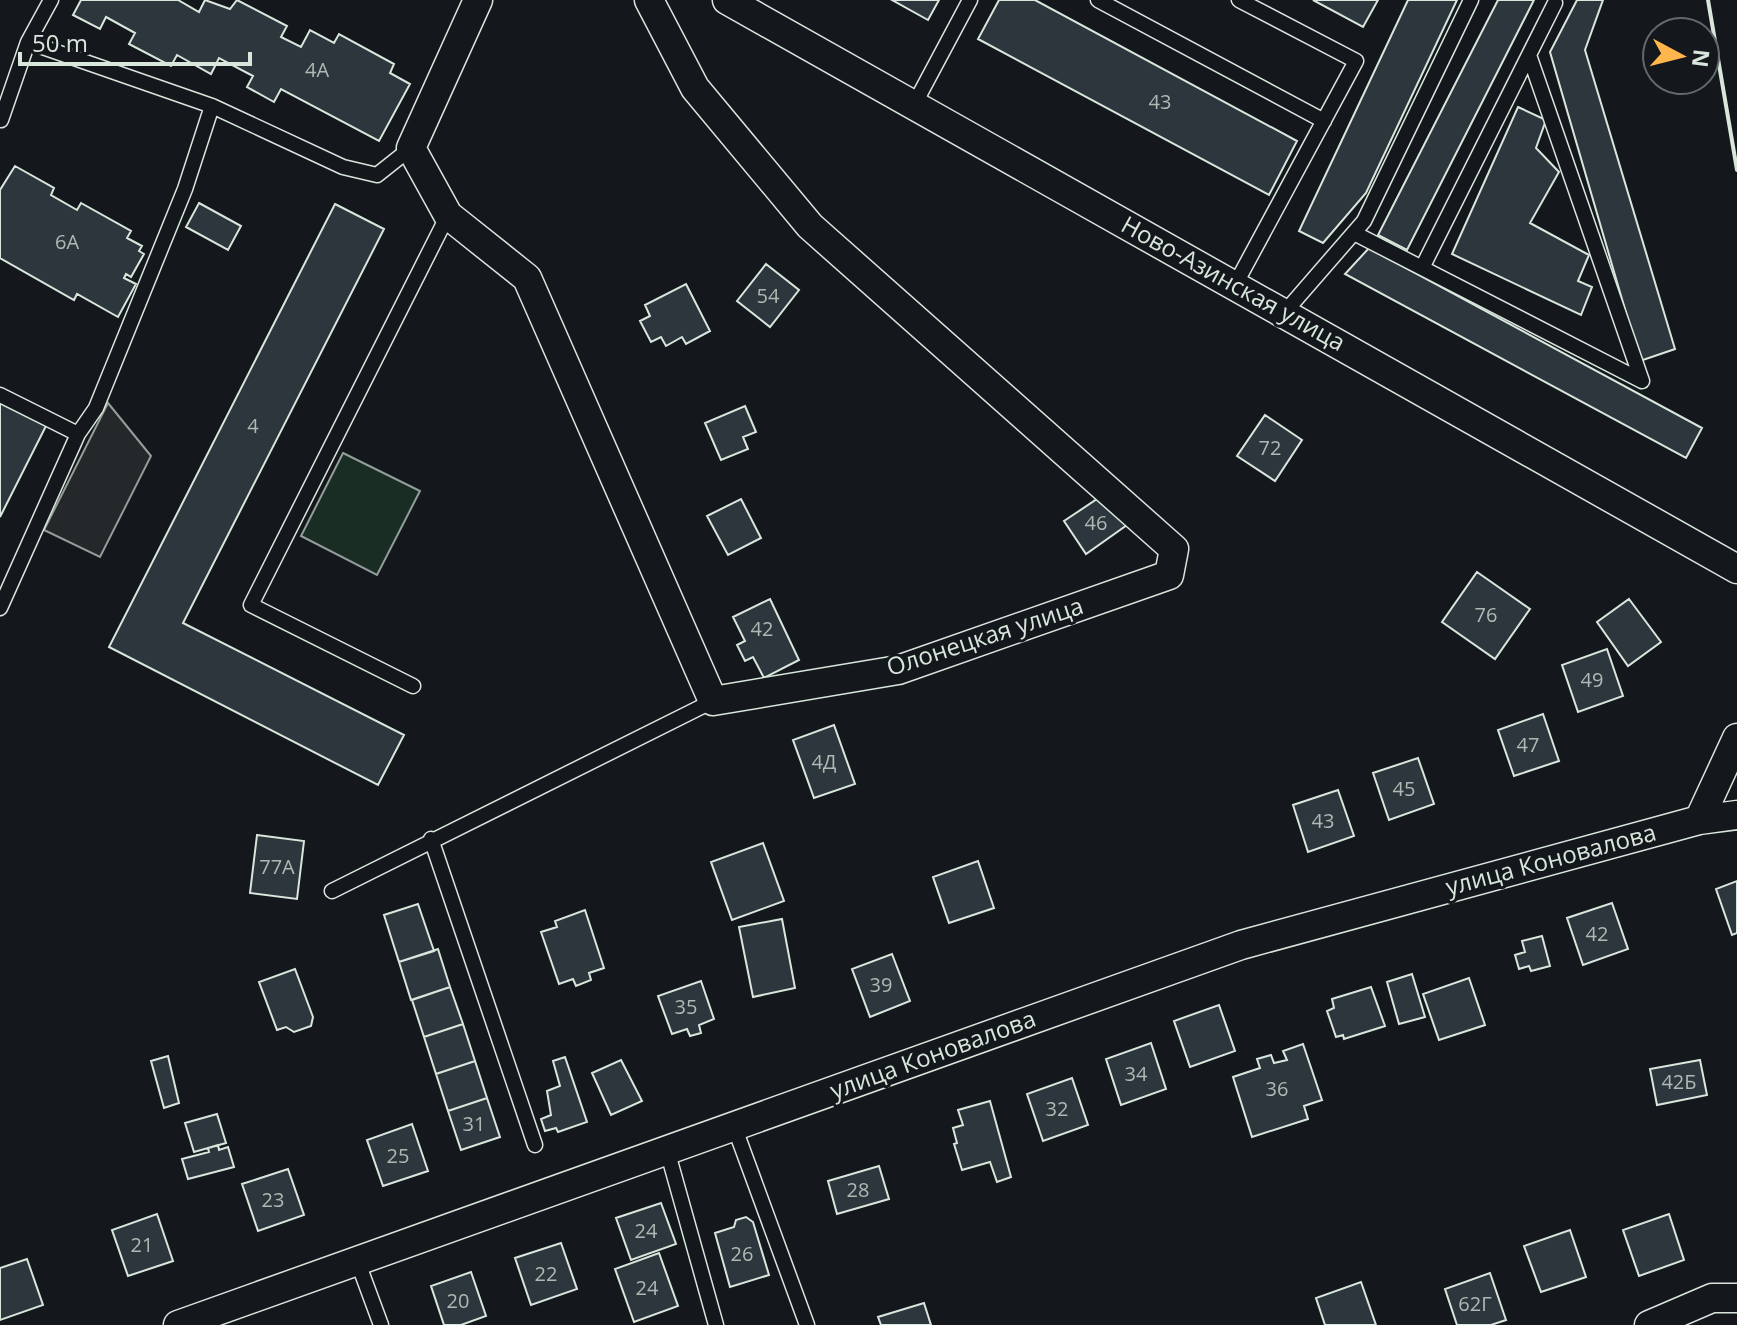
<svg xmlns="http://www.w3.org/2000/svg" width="1737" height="1325" viewBox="0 0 1737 1325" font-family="'Open Sans',sans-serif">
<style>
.green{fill:#1a2d24;stroke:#939e99;stroke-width:2}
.parking{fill:#24282b;stroke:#939e99;stroke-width:2}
.building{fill:#2c363c;stroke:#d8e6dc;stroke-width:2}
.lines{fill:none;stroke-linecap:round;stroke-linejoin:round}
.service-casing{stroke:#d8e6dc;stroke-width:17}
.minor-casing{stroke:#d8e6dc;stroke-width:31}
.service{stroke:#14181c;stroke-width:14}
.minor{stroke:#14181c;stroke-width:28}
.wall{stroke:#d8e6dc;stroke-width:4}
.labels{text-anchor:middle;stroke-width:6;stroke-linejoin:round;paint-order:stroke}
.number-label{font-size:20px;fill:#adbab4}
.street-label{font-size:24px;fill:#d8e6dc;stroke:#14181c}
</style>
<rect width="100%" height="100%" fill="#14181c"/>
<path class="green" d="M343,453L420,491L377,575L301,536Z"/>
<path class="parking" d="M108,403L151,456L100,557L44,530Z"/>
<path class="building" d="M81,0H178L199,12L205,0L230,9L237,0L287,26L281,37L301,47L310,30L334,43L339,34L394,64L390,73L410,84L379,141L281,89L274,102L247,87L253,76L219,58L211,74L177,55L171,66L129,44L135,33L106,17L100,29L73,15Z
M892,0H939L928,20Z
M999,0H1035L1297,141L1269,195L978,39Z
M1313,0H1378L1363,27Z
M1408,0H1457L1366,193L1323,243L1299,231Z
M1498,0H1534L1407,250L1378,235Z
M1577,0H1603L1585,50L1675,349L1640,361L1550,52Z
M1518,107L1546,120L1536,148L1559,172L1530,223L1589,255L1578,281L1592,287L1581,315L1452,254Z
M15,166L54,188L51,195L77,210L81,203L131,231L127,238L142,246L139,251L144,254L131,277L126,274L124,278L136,284L118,317L77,294L74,300L0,258V190Z
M199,203L241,226L228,250L186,227Z
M335,204L384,229L183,623L404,735L378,785L109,647Z
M1369,248L1702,428L1686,458L1345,274Z
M766,264L799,290L770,327L737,301Z
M686,284L710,331L686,344L682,337L666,346L661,337L651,342L640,321L650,316L645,305Z
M0,400L47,424L0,517Z
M745,406L756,432L743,437L748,449L721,460L705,423Z
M1265,415L1302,440L1275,481L1237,456Z
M1106,493L1127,525L1086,554L1064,521Z
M741,499L761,538L728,555L707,516Z
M1477,572L1530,609L1495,659L1442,622Z
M770,599L799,660L764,678L753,657L745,661L737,645L745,641L733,617Z
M1629,599L1661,642L1628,666L1597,622Z
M1607,649L1623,696L1578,712L1562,665Z
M1543,714L1559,761L1514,776L1498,730Z
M834,725L855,784L814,798L793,740Z
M1418,758L1434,804L1389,820L1373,773Z
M1338,790L1354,836L1308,852L1293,805Z
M257,835L304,841L297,899L250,893Z
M763,843L784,901L732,920L711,862Z
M978,861L994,908L949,923L933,877Z
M1737,881V933L1732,935L1716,889Z
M1612,903L1628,949L1583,965L1567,918Z
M418,904L434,951L399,962L384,915Z
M585,910L604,968L589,973L591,980L576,986L573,979L559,984L541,932L557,927L555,921Z
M782,919L795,988L753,997L739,927Z
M1542,936L1550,966L1531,971L1529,966L1519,969L1515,955L1525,952L1522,941Z
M438,949L450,987L411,1000L399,962Z
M892,954L910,1001L870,1017L852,969Z
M295,969L313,1017L311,1026L294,1032L286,1027L277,1030L259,982Z
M1412,974L1425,1017L1399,1024L1387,982Z
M1469,978L1485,1025L1439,1040L1423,994Z
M701,981L714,1019L699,1025L701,1033L690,1036L687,1029L672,1034L658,996Z
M450,987L463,1024L424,1037L412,1000Z
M1371,987L1385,1026L1344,1039L1343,1035L1336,1037L1327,1011L1334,1008L1332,999Z
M1219,1005L1235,1051L1190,1067L1174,1021Z
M463,1024L475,1061L436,1074L424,1037Z
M1151,1043L1166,1089L1121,1105L1106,1059Z
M1303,1044L1322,1100L1304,1106L1308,1119L1252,1137L1233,1077L1260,1068L1257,1059L1271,1055L1274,1063L1287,1060L1283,1051Z
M168,1056L179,1103L164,1108L151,1061Z
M565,1057L587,1122L558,1132L556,1128L545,1131L541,1119L551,1115L547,1091L560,1086L553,1061Z
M621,1060L642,1101L611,1115L592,1073Z
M1700,1060L1707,1095L1657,1105L1650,1069Z
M475,1061L487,1098L448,1111L436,1074Z
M1072,1078L1088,1125L1043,1141L1027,1094Z
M487,1098L500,1137L461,1150L448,1111Z
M990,1101L1011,1177L997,1182L990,1162L962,1170L954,1144L957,1143L953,1128L963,1125L958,1110Z
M217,1114L226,1143L194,1152L185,1123Z
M412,1124L428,1171L383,1186L367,1140Z
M218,1145L219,1150L228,1147L234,1167L188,1179L182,1159L209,1152L208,1148Z
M879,1166L889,1199L837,1214L828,1181Z
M288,1169L304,1215L258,1231L242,1184Z
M661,1203L676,1244L631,1260L616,1218Z
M157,1214L173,1261L128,1276L112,1230Z
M1669,1214L1684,1260L1639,1276L1623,1230Z
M746,1217L753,1222L769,1275L730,1287L715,1233L734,1227L736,1220Z
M1570,1230L1586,1277L1541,1292L1524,1246Z
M561,1243L577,1289L531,1305L515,1258Z
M659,1253L678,1306L634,1322L615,1269Z
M27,1259L43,1305L0,1320V1268Z
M471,1272L486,1316L461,1325H444L431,1286Z
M1490,1273L1506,1320L1491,1325H1457L1445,1289Z
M1361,1282L1376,1325H1325L1316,1298Z
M924,1303L931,1325H881L878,1317Z"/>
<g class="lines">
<g class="service-casing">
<path id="service" d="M51,0L28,42L212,106L343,167L377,175L411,148
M1098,0L1324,121
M1529,55L1642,381
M914,105L970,0
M1,120L28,42
M1354,233L1642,381
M1422,268L1555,3
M1235,285L1356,61L1239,0
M1285,312L1364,221L1471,0
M0,395L78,434
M0,608L78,434L96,408L185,189L212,106
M413,686L251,605L448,215
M431,839L535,1145
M332,891L713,701
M734,1126L807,1325
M667,1150L716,1325
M357,1260L381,1325"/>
</g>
<g class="minor-casing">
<path id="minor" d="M478,0L411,148L448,215L527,278L713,701L898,670L1169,575L1174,549L810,226L695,88L649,0
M727,0L1737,569
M1737,738L1699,820L1737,815
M178,1325L1241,945L1699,820
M1649,1325L1712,1298H1737"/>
</g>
<use href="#service" class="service"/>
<use href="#minor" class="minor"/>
<path class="wall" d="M1708,0L1737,170"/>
</g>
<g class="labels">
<g class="number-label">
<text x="317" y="77">4А</text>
<text x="1160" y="109">43</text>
<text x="67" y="249">6А</text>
<text x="768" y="303">54</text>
<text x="253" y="433">4</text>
<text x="1270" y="455">72</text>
<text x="1096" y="530">46</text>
<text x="1486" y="622">76</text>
<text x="762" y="636">42</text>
<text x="1592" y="687">49</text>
<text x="1528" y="752">47</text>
<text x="824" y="769">4Д</text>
<text x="1404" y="796">45</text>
<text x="1323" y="828">43</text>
<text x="277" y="874">77А</text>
<text x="1597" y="941">42</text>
<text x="881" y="992">39</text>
<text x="686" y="1014">35</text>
<text x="1136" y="1081">34</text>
<text x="1679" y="1089">42Б</text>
<text x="1277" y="1096">36</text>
<text x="1057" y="1116">32</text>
<text x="474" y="1131">31</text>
<text x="398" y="1163">25</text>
<text x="858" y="1197">28</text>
<text x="273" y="1207">23</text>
<text x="646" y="1238">24</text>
<text x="142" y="1252">21</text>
<text x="742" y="1261">26</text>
<text x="546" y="1281">22</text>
<text x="647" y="1295">24</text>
<text x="458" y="1308">20</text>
<text x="1475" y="1311">62Г</text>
</g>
<g class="street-label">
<text transform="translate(1233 284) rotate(29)" y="8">Ново-Азинская улица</text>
<text transform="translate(985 637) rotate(-18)" y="8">Олонецкая улица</text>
<text transform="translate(1551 860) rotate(-15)" y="8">улица Коновалова</text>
<text transform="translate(933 1055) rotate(-20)" y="8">улица Коновалова</text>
</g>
</g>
<g transform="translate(1681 56) rotate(97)"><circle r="38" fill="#14181c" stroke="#626a69" stroke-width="2"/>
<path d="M0-6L14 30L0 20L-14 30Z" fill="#ffb74d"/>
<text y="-12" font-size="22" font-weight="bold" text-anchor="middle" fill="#d8e6dc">N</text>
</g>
<path d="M20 52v12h230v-12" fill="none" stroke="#d8e6dc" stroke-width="4"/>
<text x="32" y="52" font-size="24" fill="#d8e6dc" stroke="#14181c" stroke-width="6" paint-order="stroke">50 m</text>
</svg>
